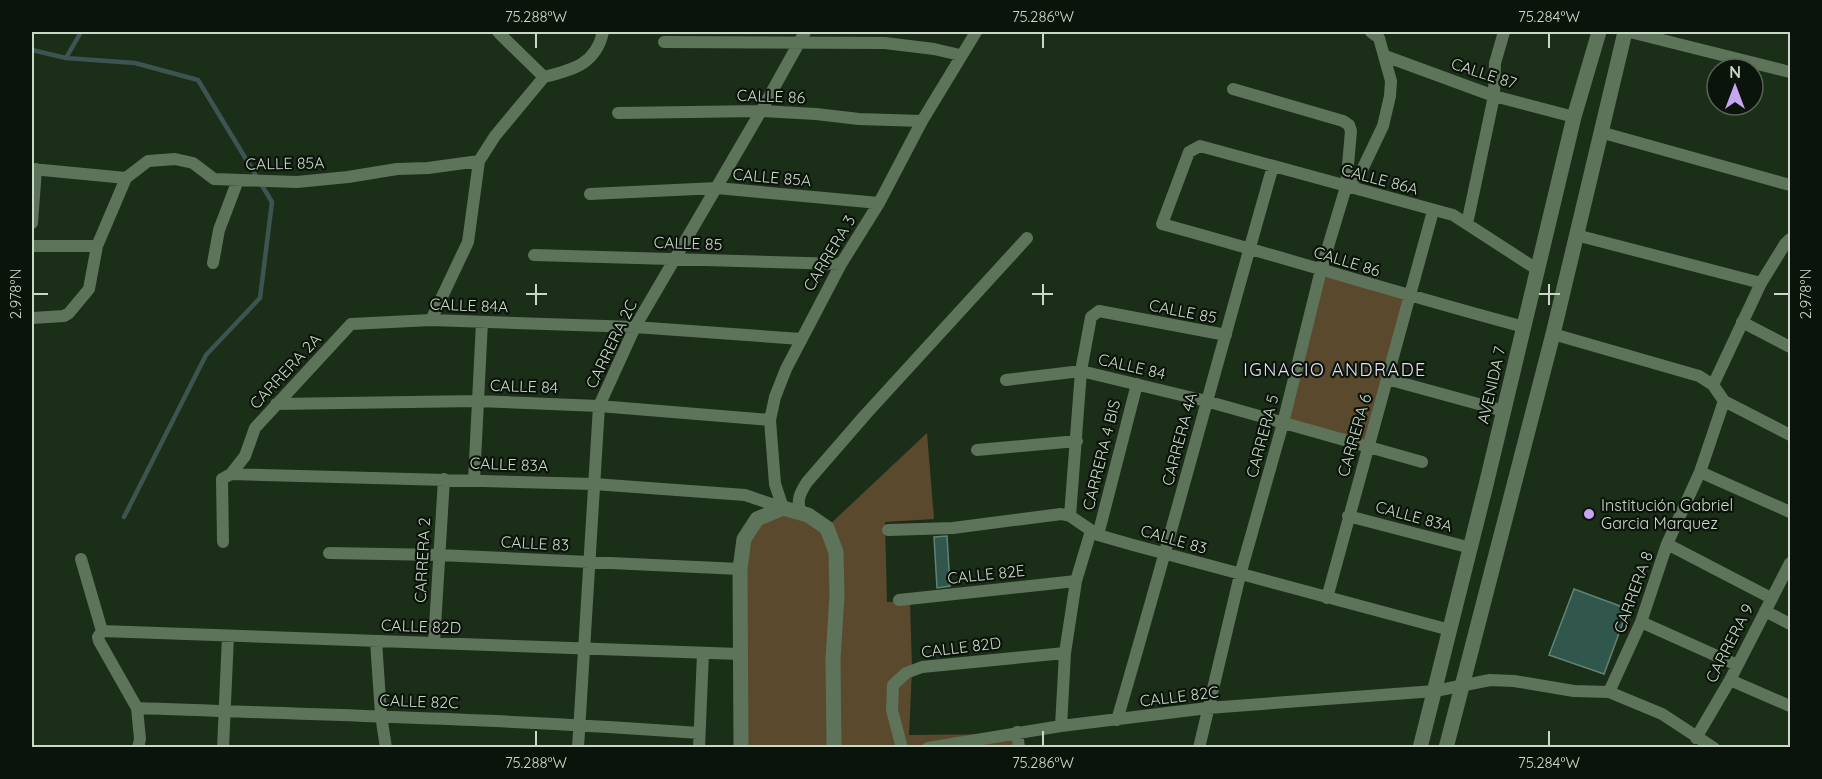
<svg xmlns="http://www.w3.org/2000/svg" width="1822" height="779" viewBox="0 0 1822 779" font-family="Quicksand,sans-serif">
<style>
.green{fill:#5b492e}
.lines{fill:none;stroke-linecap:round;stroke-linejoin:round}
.stream{stroke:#3d5452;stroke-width:4.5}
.building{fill:#31564b;stroke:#5e8478;stroke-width:1.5}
.minor{stroke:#5d735a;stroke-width:12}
.secondary{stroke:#5d735a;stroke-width:15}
.ticks{fill:none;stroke:#cbd8c9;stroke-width:2}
.poi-dot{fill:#c6a6f0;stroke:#0b140a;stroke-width:2}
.labels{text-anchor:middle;stroke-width:4.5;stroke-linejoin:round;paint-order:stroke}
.street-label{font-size:16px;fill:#cbd8c9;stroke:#0b140a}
.poi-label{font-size:16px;fill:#cbd8c9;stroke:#0b140a;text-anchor:start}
.neighbourhood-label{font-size:18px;letter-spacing:1.5px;fill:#eadffb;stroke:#0b140a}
.neatline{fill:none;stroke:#cbd8c9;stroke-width:2}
.ticks-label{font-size:15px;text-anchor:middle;fill:#cbd8c9}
</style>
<rect width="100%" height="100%" fill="#1b2e18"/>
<path class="green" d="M1323,273L1407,298L1367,444L1287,422Z
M927,433L934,519L885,522L887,602L910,601L912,669L909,735L1016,734L1018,747L742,748L741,569L758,520L783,510L826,528Z"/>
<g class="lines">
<path class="stream" d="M32,50L66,58L81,32
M66,58L135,63L198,80L272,202L260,298L206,355L124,517"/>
</g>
<path class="building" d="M947,536L950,586L937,588L934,537Z
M1574,589L1628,609L1604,674L1549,655Z"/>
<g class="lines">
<path class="minor" d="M498,32L544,77
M1630,32L1790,72
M664,42L885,43L934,49L960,55
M1385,56L1494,96L1574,117
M544,77C573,70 596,64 603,32
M1233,89L1343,121L1349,125L1351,131L1346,187
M618,113L761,111L816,114L859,119L922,121
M1600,132L1790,185
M32,169L126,178L148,161L175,159L193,163L214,179L297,182L348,177L397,169L428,168L479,161L495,136L544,77
M590,194L717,188L879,203
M32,223L36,169
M1467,224L1494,96L1495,63L1504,32
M1576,235L1761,283
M32,246H97
M534,255L841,264
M213,263L219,230L238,180
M32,318L64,316L69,313L89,289L97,246L126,178
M431,320L468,242L479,161
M1742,322L1790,347
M1524,327C1403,295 1283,257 1162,224L1189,152L1200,146L1453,215L1538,270
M1553,334L1699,376L1713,385L1724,401L1790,435
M1387,379L1504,411
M1006,380L1081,371L1206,401L1422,462
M1713,385L1761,283L1785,244L1790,239
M276,404L477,401L599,406L770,420
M977,450L1077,441
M1700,472L1790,512
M231,474L245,456L255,428L351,324L431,320L635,327L801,339
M474,480L482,322
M783,508L775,484L770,420L775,397L786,369L841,264L879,203L922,121L976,32
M801,513C796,500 800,493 807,482L866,414L1027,238
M1070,516L1081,371L1091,317L1099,311L1226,335
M1348,516L1471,548
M888,530L953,528L1061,514L1070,516L1098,535L1133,545L1450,630
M1098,535L1137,384
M223,542L222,479L231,474L594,484L745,495L783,508
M1667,544L1771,598
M329,553L439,555L740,569
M81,559L102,631
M1327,598L1433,211
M899,600L1076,581
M1765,611L1790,624
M1641,622L1737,665
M102,631L739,654
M102,631L98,637L99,641L137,708L140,739L138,748
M376,641L381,715L386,748
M434,643L444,479
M1730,680L1790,706
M1609,692L1641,622L1667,544L1700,472L1724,401
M137,708C325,715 512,719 699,733
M1117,720C1171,536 1220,351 1273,166
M1061,726L1065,653L1076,581L1091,531
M1017,732L1019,748
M1696,738L1730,680L1790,563
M223,748L228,636
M578,748L599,406L635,327L761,111L805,32
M699,748L703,653
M902,748L892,710L893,685L906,673L922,667L1065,653
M928,748L1061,726L1208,708L1435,691L1490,680L1514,681L1574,691L1609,692L1662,714L1714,748
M1199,748L1240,575L1283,423L1321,270L1346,187L1361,172L1383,126L1390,96L1391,81L1379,38L1371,32"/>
<path class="secondary" d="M741,748L740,569L744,539L757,519L783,508L808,515L827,528L836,552L837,595L833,659L834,748
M1420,748L1486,485L1574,117L1599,32
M1446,748L1553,334L1625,32"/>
</g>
<path class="ticks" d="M536,33V48M1043,33V48M1549,33V48M536,284V305M1043,284V305M1549,284V305M33,294H48M526,294H547M1032,294H1053M1539,294H1560M1774,294H1789M536,731V746M1043,731V746M1549,731V746"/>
<circle class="poi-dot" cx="1589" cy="514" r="6"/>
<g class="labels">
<g class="street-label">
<text transform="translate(1484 73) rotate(18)" y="6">CALLE 87</text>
<text transform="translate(771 96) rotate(2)" y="6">CALLE 86</text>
<text transform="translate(285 163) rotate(-1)" y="6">CALLE 85A</text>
<text transform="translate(772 177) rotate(5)" y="6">CALLE 85A</text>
<text transform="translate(1380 179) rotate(15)" y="6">CALLE 86A</text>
<text transform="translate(688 243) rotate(2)" y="6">CALLE 85</text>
<text transform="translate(829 253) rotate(-59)" y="6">CARRERA 3</text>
<text transform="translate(1347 261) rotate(17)" y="6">CALLE 86</text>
<text transform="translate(469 305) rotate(2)" y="6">CALLE 84A</text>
<text transform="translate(1183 311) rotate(11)" y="6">CALLE 85</text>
<text transform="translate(611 344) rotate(-64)" y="6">CARRERA 2C</text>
<text transform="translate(1132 366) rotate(13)" y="6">CALLE 84</text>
<text transform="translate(285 371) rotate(-47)" y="6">CARRERA 2A</text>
<text transform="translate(1491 385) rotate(-77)" y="6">AVENIDA 7</text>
<text transform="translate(524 386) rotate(2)" y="6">CALLE 84</text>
<text transform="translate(1354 435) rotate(-74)" y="6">CARRERA 6</text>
<text transform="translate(1262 436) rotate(-75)" y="6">CARRERA 5</text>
<text transform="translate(1179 439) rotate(-75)" y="6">CARRERA 4A</text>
<text transform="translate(1101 455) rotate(-76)" y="6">CARRERA 4 BIS</text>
<text transform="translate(509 464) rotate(2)" y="6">CALLE 83A</text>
<text transform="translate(1414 516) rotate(15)" y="6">CALLE 83A</text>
<text transform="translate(1174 539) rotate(16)" y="6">CALLE 83</text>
<text transform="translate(535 543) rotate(3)" y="6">CALLE 83</text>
<text transform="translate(422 560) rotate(-87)" y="6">CARRERA 2</text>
<text transform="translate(986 574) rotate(-6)" y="6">CALLE 82E</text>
<text transform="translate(1633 592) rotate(-70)" y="6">CARRERA 8</text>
<text transform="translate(421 626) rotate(2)" y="6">CALLE 82D</text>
<text transform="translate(1729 643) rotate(-63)" y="6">CARRERA 9</text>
<text transform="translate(961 647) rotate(-7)" y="6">CALLE 82D</text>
<text transform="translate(1179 696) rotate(-7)" y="6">CALLE 82C</text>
<text transform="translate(419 701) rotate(2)" y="6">CALLE 82C</text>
</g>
<g class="poi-label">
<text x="1601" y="511">Institución Gabriel<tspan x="1601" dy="18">Garcia Marquez</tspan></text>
</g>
<g class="neighbourhood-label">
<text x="1335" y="376">IGNACIO ANDRADE</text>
</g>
</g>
<rect width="1822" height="779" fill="none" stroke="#0b140a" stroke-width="66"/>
<g transform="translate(1735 87)"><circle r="28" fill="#0b140a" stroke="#586256" stroke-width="1.5"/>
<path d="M0-4.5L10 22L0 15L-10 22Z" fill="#c6a6f0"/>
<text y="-9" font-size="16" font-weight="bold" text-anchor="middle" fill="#cbd8c9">N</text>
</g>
<rect x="33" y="33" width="1756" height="713" class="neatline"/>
<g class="ticks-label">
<text x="536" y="22">75.288°W</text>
<text x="1043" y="22">75.286°W</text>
<text x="1549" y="22">75.284°W</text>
<text transform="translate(16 294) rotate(-90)" y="5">2.978°N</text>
<text transform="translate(1806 294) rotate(-90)" y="5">2.978°N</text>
<text x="536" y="768">75.288°W</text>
<text x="1043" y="768">75.286°W</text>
<text x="1549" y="768">75.284°W</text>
</g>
</svg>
